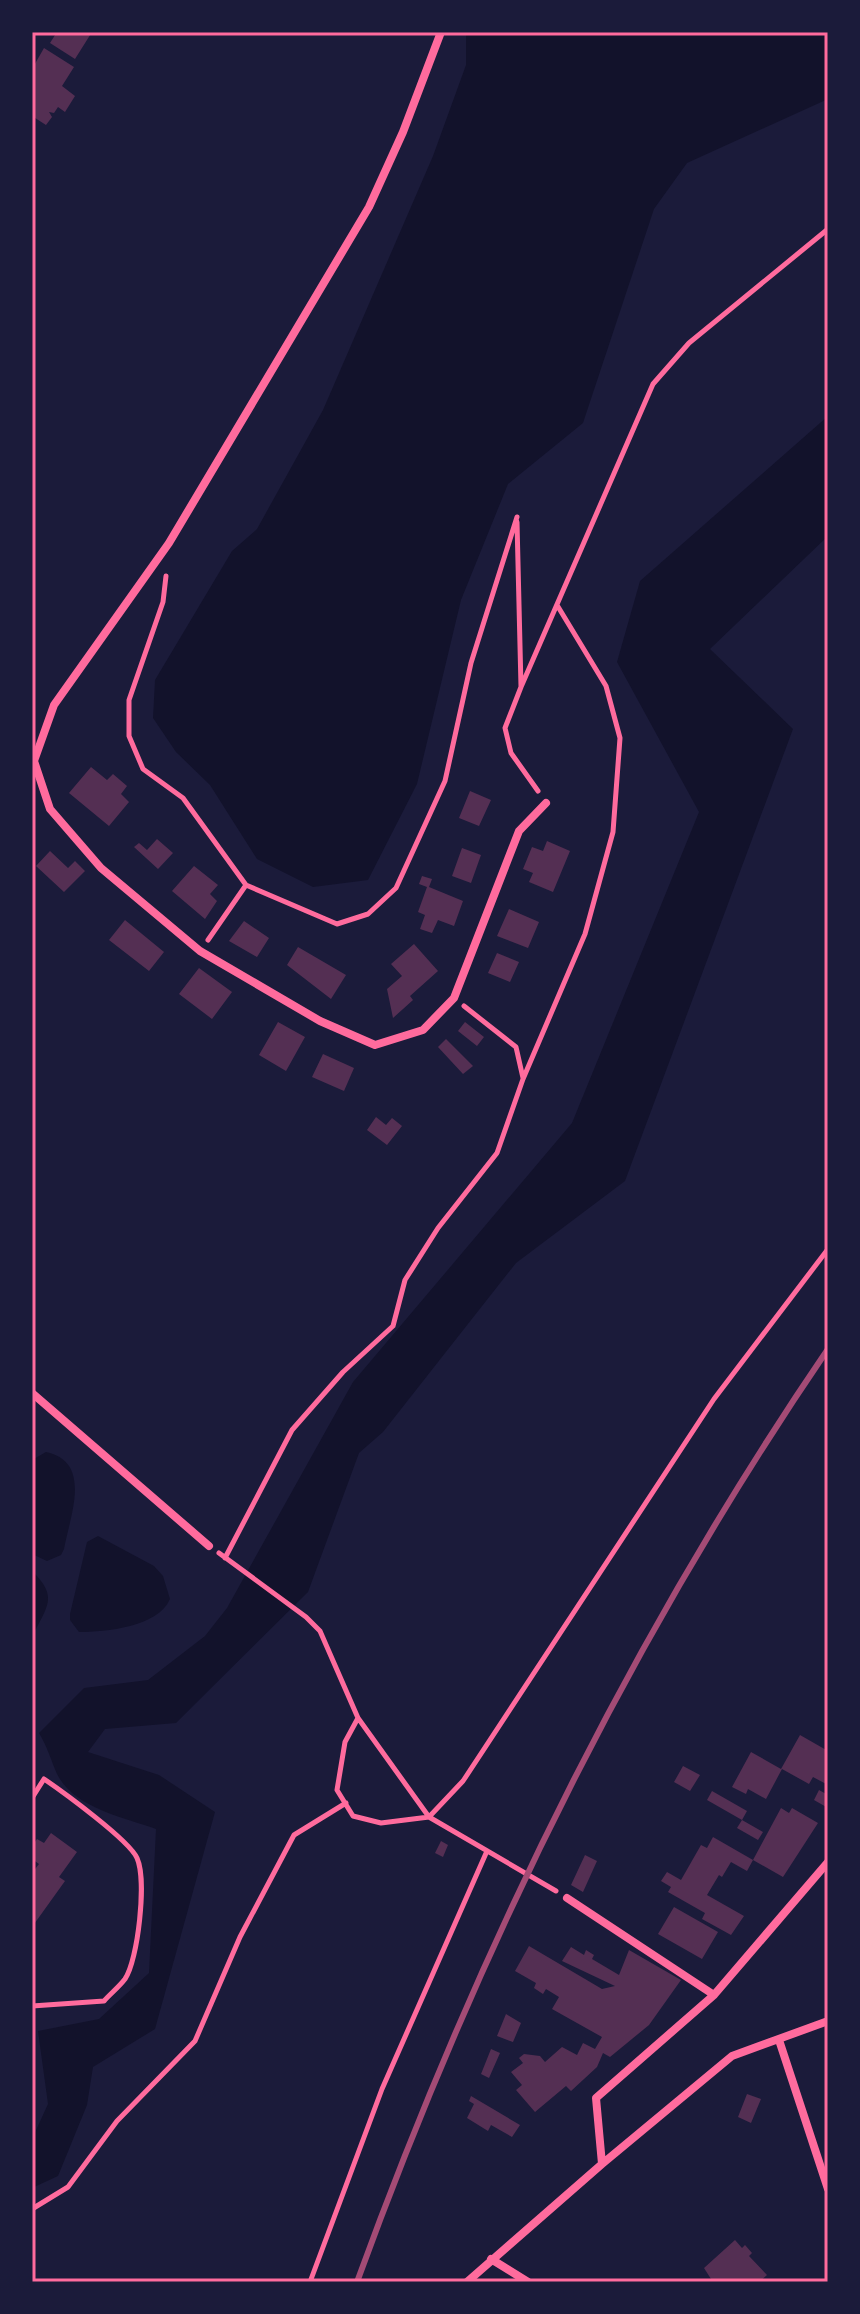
<svg xmlns="http://www.w3.org/2000/svg" width="860" height="2314" viewBox="0 0 860 2314" font-family="'IBM Plex Serif',serif">
<style>
.water{fill:#12122b}
.building{fill:#542f53}
.lines{fill:none;stroke-linecap:round;stroke-linejoin:round}
.path{stroke:#ff6b9d;stroke-width:5}
.minor{stroke:#ff6b9d;stroke-width:8}
.rail{stroke:#a44b75;stroke-width:6}
.neatline{fill:none;stroke:#ff6b9d;stroke-width:3}
</style>
<rect width="100%" height="100%" fill="#1b1b3a"/>
<path class="water" d="M466,32H828V99L687,163L654,209L583,423L508,484L461,600L417,784L368,880L313,887L257,859L210,785L176,752L153,718L155,680L232,551L257,529L323,410L433,156L466,65Z
M828,416V536L710,649L793,729L625,1181L516,1263L383,1432L359,1453L308,1592L176,1723L105,1729L88,1752L159,1775L215,1812L155,2029L93,2067L87,2105L58,2176L32,2188V2139L48,2104L38,2031L99,2019L149,1973L156,1829C123,1817 74,1808 57,1774C51,1760 47,1746 39,1733L84,1688L148,1680L205,1636L227,1608L353,1382L572,1123L699,812L617,662L640,581Z
M46,1452C93,1462 70,1516 64,1549L61,1555L47,1561L32,1554V1460Z
M98,1536L154,1566L163,1576L170,1599C158,1627 106,1632 79,1632L70,1620V1614L87,1542Z
M32,1571C59,1597 47,1606 32,1637Z"/>
<path class="building" d="M57,32H92L75,59L50,43Z
M44,48L74,67L62,86L75,96L65,112L58,107L54,113L49,112L52,117L46,125L32,116V69Z
M91,767L107,780L113,774L127,786L121,794L129,802L109,826L69,793Z
M470,791L491,800L479,826L459,818Z
M157,839L173,853L158,869L134,847L139,843L147,850Z
M547,841L570,851L553,892L529,882L533,873L523,869L532,847L543,851Z
M462,848L481,855L471,883L452,876Z
M50,851L68,868L75,861L85,871L64,892L36,866Z
M194,866L218,885L210,894L217,901L205,919L172,891Z
M422,876L432,879L429,887L463,901L454,926L438,920L432,933L420,929L425,915L418,912L427,887L419,884Z
M509,909L539,922L528,948L497,936Z
M125,920L164,952L149,971L109,940Z
M244,921L269,938L257,957L229,941Z
M414,944L438,971L410,996L413,1000L393,1018L387,989L402,976L391,964Z
M298,947L346,975L331,999L287,965Z
M497,953L519,962L510,982L488,973Z
M199,968L232,992L212,1019L179,994Z
M278,1022L305,1037L286,1071L259,1055Z
M465,1022L484,1037L477,1046L458,1031Z
M446,1039L473,1066L463,1074L438,1047Z
M323,1054L354,1068L344,1091L312,1077Z
M376,1117L386,1125L392,1118L402,1126L387,1145L367,1130Z
M800,1735L828,1751V1785L813,1777L809,1784L782,1769L766,1799L748,1789L746,1794L732,1787L751,1752L781,1769Z
M683,1766L700,1775L690,1791L674,1782Z
M819,1790L828,1795V1808L814,1800Z
M712,1791L747,1811L742,1820L707,1800Z
M781,1808L789,1813L792,1808L818,1823L783,1877L753,1860L747,1871L731,1862L722,1877L719,1875L707,1895L744,1916L731,1935L702,1919L705,1913L668,1892L671,1887L661,1881L667,1872L681,1880L701,1845L707,1848L713,1837L753,1860Z
M742,1820L763,1832L758,1840L737,1828Z
M51,1833L77,1852L59,1877L65,1881L32,1927V1873L39,1864L32,1859V1846L37,1839L44,1843Z
M441,1841L448,1845L443,1857L435,1853Z
M585,1855L597,1861L583,1892L571,1885Z
M674,1907L718,1932L702,1959L658,1934Z
M529,1946L602,1989L615,1986L562,1961L571,1947L584,1955L586,1950L594,1955L592,1959L619,1975L629,1950L681,1980L649,2025L610,2057L603,2053L597,2067L571,2091L566,2086L535,2112L516,2090L522,2085L511,2072L523,2063L519,2058L524,2054L540,2056L545,2062L562,2047L577,2055L583,2043L595,2049L602,2037L552,2009L559,1997L546,1989L543,1994L534,1988L536,1983L515,1971Z
M506,2014L521,2023L513,2042L497,2036Z
M491,2049L500,2053L489,2078L481,2074Z
M747,2094L761,2099L751,2123L738,2117Z
M471,2096L520,2125L512,2137L491,2125L488,2131L467,2118L474,2104L469,2101Z
M735,2240L742,2248L745,2245L752,2253L749,2256L767,2275L759,2282H709L711,2279L704,2268Z"/>
<g class="lines">
<path class="path" d="M517,522L521,687L505,728L511,753L538,791
M166,576L163,602L129,700V736L143,769L183,798L246,885L337,924L368,914L396,888L445,781L471,663L517,517
M521,687L653,384L689,343L828,229
M208,940L246,885
M464,1006L516,1047L523,1078
M219,1553L306,1617L320,1631L358,1718L345,1742L337,1790L353,1816L381,1823L429,1817L463,1781L714,1399L828,1249
M225,1558L292,1430L343,1372L393,1326L405,1280L438,1228L497,1153L523,1079L585,934L613,832L620,738L606,686L557,605
M358,1718L429,1817L556,1891
M32,1798L44,1779C63,1792 129,1840 137,1858C147,1880 138,1960 125,1979C119,1987 110,1994 104,2001L32,2006
M32,2209L68,2187L117,2121L195,2041L240,1937L294,1835L346,1803
M310,2282L382,2089L487,1851"/>
<path class="minor" d="M441,32L403,132L369,207L169,543L54,705L34,761L50,809L101,868L200,951L320,1021L375,1045L423,1030L454,998L519,831L546,803
M32,1393L209,1546
M567,1898L714,1995
M779,2040L828,2189
M602,2164L732,2056L828,2021
M491,2259L528,2282
M467,2282L602,2164L596,2098L714,1995L828,1862"/>
<path class="rail" d="M357,2282C477,1952 630,1639 828,1349"/>
</g>
<rect width="860" height="2314" fill="none" stroke="#1b1b3a" stroke-width="68"/>
<rect x="34" y="34" width="792" height="2246" class="neatline"/>
</svg>
